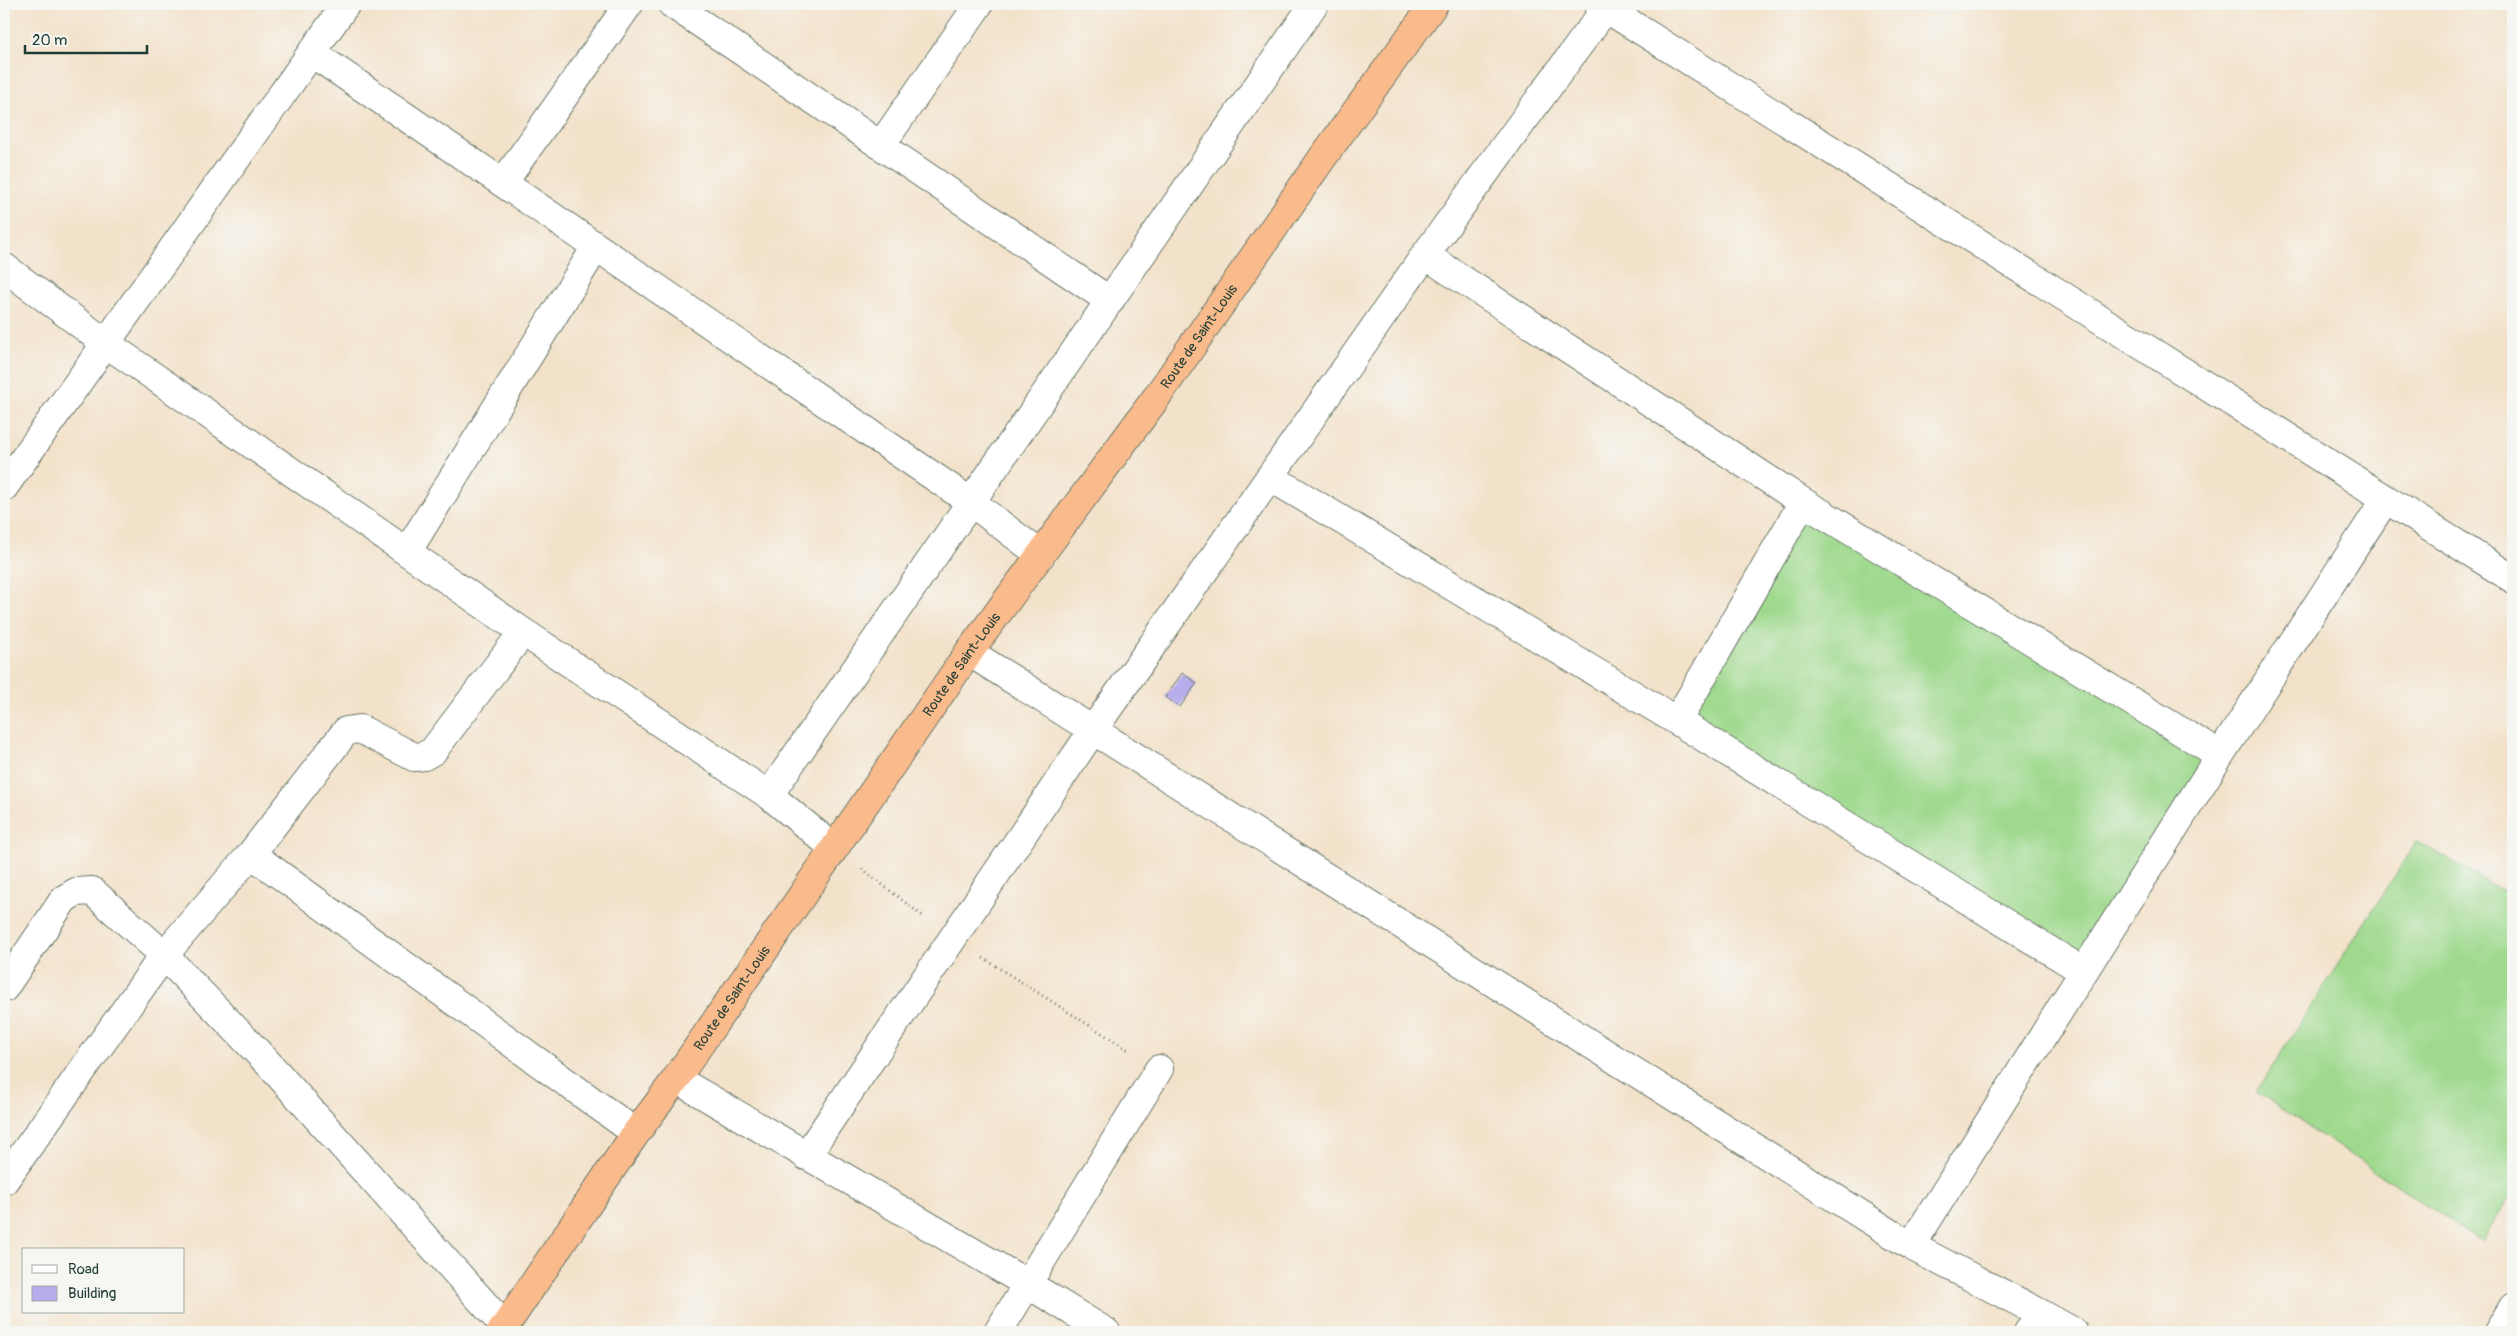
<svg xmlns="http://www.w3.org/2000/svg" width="2517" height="1336" viewBox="0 0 2517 1336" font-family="Pangolin,sans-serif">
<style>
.grass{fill:#9ed98d;stroke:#5e8b60}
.building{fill:#b7adec}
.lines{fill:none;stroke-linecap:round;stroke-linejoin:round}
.minor-casing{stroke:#697768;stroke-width:30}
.highway-casing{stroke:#697768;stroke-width:30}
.path{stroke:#697768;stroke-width:3;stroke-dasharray:1 4;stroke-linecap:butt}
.minor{stroke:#fff;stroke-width:28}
.highway{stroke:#fabb8c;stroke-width:28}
.labels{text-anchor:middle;stroke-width:4.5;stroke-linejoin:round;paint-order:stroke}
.street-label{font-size:14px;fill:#1f3d34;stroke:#f6f6f2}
</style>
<rect width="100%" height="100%" fill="#f6f6f2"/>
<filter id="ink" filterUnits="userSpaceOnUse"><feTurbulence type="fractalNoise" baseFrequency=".02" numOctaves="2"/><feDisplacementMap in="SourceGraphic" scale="10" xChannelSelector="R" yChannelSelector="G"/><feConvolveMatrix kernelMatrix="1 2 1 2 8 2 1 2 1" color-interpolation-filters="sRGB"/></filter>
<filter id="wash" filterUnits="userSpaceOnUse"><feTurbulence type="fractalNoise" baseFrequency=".0096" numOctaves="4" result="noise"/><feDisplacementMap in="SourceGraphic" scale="20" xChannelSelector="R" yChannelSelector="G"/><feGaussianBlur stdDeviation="1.12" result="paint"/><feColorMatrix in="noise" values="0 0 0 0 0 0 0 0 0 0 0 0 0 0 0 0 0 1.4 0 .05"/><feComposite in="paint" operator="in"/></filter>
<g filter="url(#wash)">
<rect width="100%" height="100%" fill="#f3e2ca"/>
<path class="grass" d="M1803,502L2220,755L2076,965L1677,721Z
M2417,841L2513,897V1190L2482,1242L2256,1092Z"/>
<g id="blocks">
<path class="building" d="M1182,673L1197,683L1180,707L1165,697Z"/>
</g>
</g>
<g filter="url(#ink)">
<use href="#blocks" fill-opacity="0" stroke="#697768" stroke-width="1"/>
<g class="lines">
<g class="minor-casing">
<path id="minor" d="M672,4L1110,301
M1599,4L2513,579
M312,53L971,502L1041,555
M881,145L979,4
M503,183L629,4
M1425,255L1803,502L2220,755
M4,267L107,344L407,552L523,632L769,795L834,848
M1270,477L1677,721L2083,971
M4,487L346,4
M407,552L596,247
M969,652L1911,1246L2040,1313L2074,1332
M1677,721L1803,502
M769,795L1314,4
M251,854L636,1133
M4,988L64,899L76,892L92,891L164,955L268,1063L505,1327
M676,1079L1026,1283L1106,1332
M806,1156L1093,730L1425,255L1609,4
M4,1181L164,955L251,854L346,731L360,729L414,757L424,756L433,751L523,632
M1911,1246L2220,755L2385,500
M998,1332L1159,1069
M2028,1332L2040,1313
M2498,1332L2513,1307"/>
</g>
<g class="highway-casing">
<g id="highway">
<path id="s1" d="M501,1332L636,1133L676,1079L969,652L1156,398L1323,157L1434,4"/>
</g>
</g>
<path class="path" d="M862,869L924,917
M983,958L1130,1051"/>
<use href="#minor" class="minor"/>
<use href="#highway" class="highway"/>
</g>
</g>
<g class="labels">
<g class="street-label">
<text dy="5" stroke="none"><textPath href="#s1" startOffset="1216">Route de Saint-Louis</textPath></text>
<text dy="5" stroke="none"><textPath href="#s1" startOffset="811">Route de Saint-Louis</textPath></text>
<text dy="5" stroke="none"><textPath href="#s1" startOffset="406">Route de Saint-Louis</textPath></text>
</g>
</g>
<rect width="2517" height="1336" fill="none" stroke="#f6f6f2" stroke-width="20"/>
<rect x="22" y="1248" width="162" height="65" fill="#f6f6f2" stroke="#a0aca6"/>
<rect x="32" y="1265" width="25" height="8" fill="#ffffff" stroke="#a0aca6"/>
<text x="68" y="1274" font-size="15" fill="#1f3d34">Road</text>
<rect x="32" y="1286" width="25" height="15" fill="#b7adec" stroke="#a0aca6"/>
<text x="68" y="1298" font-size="15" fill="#1f3d34">Building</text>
<path d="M25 45v8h122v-8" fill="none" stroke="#1f3d34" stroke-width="2.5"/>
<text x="32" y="45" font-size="15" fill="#1f3d34" stroke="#f6f6f2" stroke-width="4" paint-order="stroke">20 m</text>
</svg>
